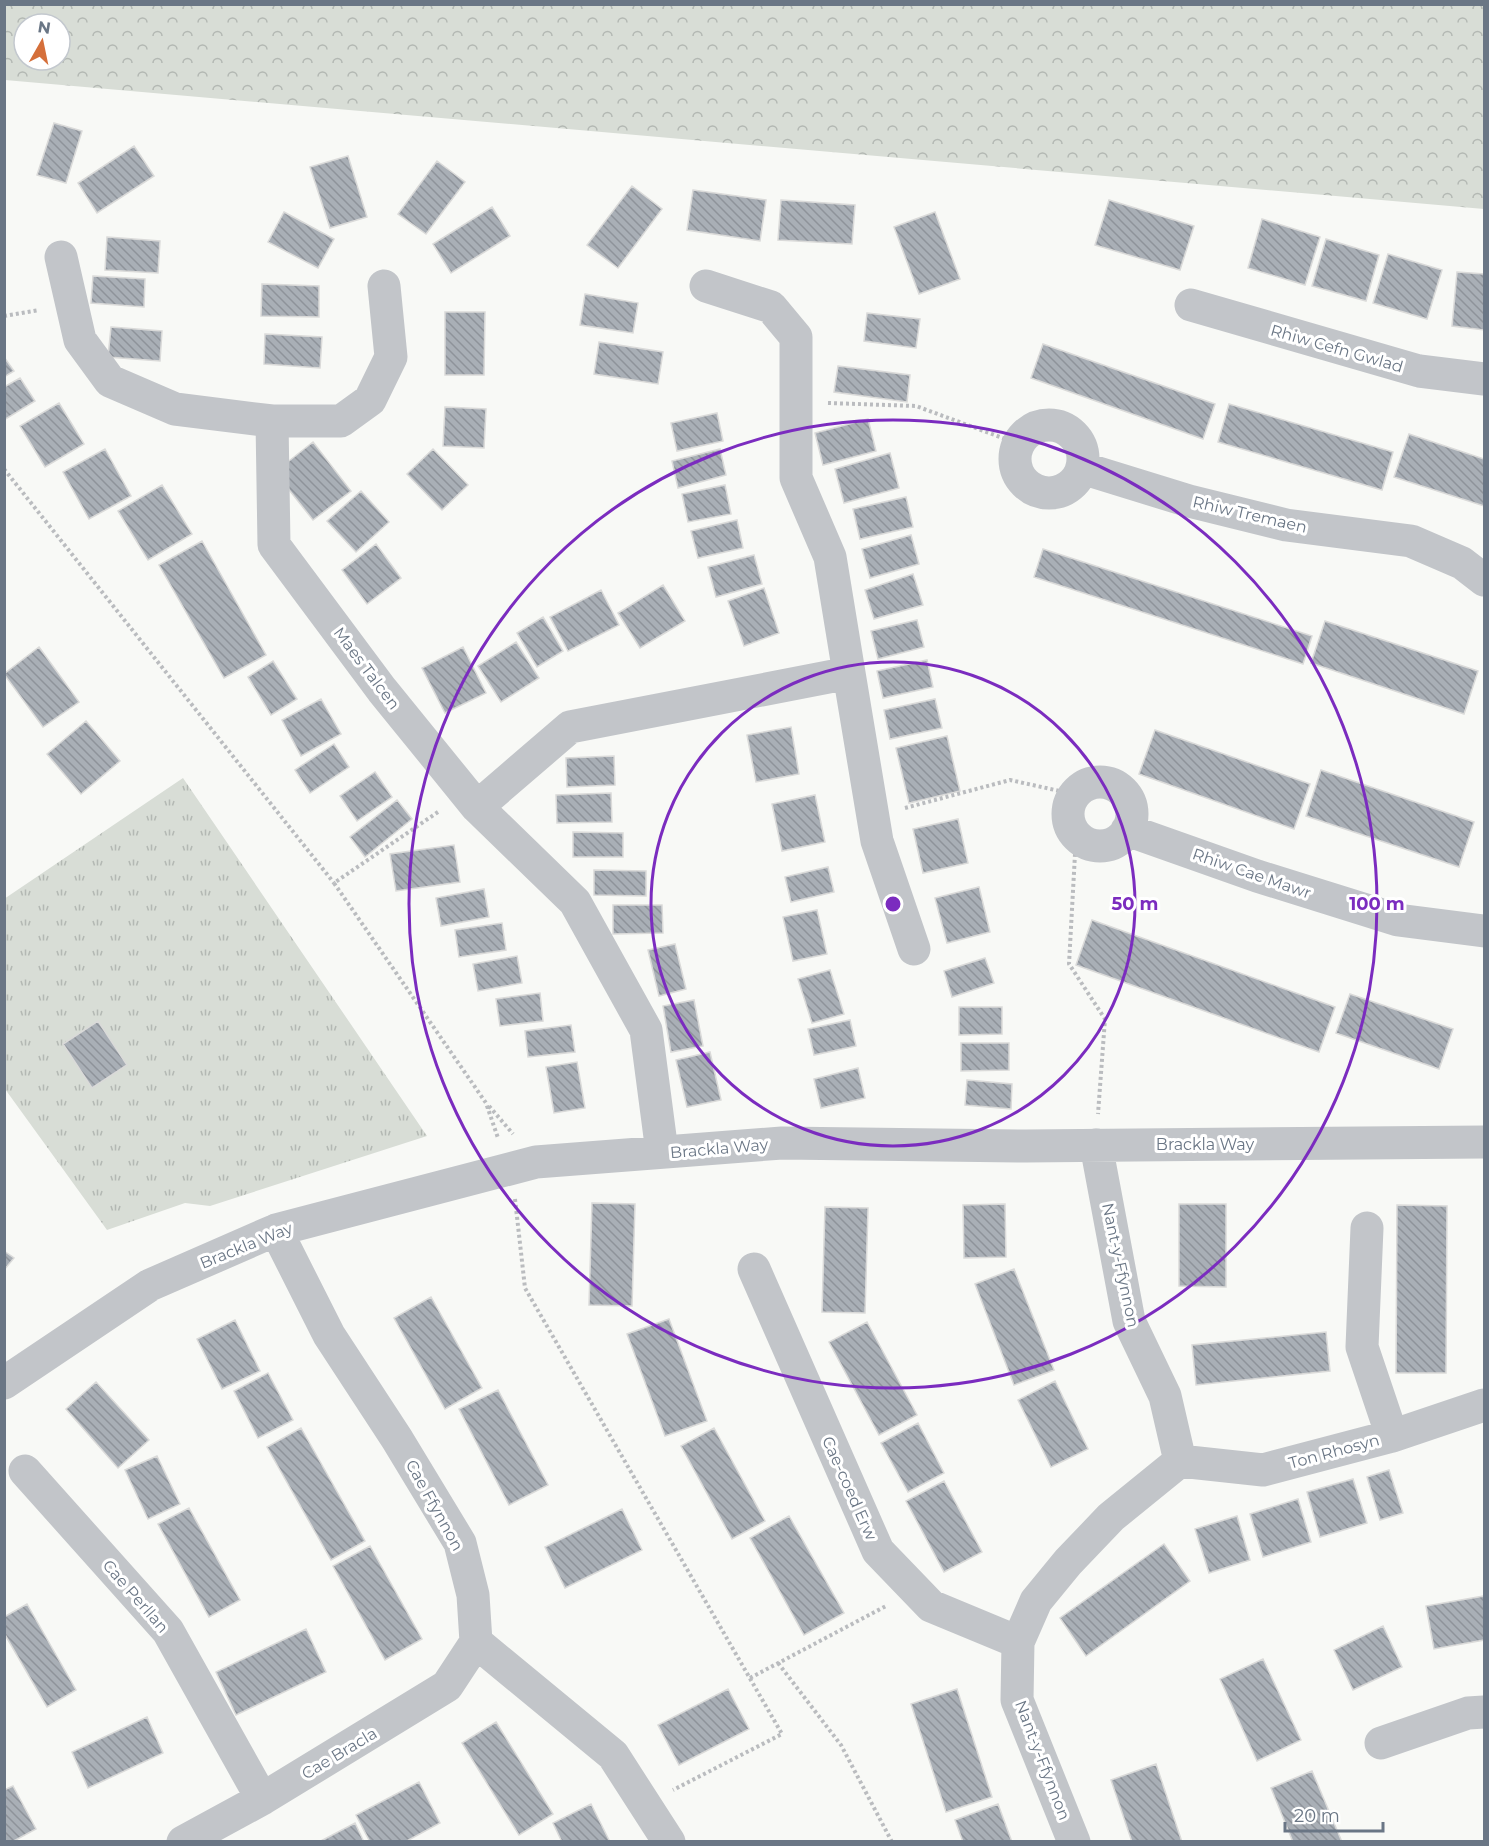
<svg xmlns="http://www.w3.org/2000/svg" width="1489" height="1846" viewBox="0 0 1489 1846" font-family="Montserrat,sans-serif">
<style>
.grass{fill:url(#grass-tufts)}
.forest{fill:url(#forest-crowns);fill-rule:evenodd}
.building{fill:url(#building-back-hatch);stroke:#dadad9;stroke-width:1.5}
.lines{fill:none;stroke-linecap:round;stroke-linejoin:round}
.path{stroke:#babcbf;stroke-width:4;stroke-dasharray:3 3;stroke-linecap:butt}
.minor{stroke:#c2c5c9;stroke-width:33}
.ring{fill:none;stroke:#7b2cbf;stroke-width:3}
.labels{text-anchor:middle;stroke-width:6;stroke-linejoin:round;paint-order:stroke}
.street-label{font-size:16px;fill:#6a7685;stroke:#fff}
.centre{fill:#7b2cbf;stroke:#fff;stroke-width:3}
.ring-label{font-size:18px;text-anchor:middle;font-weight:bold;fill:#7b2cbf;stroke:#fff;stroke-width:6;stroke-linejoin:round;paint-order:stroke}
</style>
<defs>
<pattern id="grass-tufts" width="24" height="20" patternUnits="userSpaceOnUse" patternTransform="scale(1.5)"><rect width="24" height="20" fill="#d8ddd6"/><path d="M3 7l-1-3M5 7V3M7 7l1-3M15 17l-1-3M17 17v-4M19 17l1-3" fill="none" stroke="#b3b8b3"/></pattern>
<pattern id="forest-crowns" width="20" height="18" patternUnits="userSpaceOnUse" patternTransform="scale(1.5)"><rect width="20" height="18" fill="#d8ddd6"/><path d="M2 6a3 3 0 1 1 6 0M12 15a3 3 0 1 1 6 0" fill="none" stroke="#b3b8b3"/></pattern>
<pattern id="building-back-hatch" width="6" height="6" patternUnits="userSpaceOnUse" patternTransform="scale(1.5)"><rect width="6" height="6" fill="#a9afb6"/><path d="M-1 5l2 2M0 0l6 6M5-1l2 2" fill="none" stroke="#8e939a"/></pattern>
</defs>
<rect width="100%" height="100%" fill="#f8f9f6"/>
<path class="grass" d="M183,778L427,1136L210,1206L185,1203L107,1230L5,1089L4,899Z"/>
<path class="forest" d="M4,5H1484V209L5,80ZM24,24H60V60H24Z"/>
<path class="building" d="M54,123L82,131L66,183L37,175Z
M134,146L154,176L97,213L78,183Z
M348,156L367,217L330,228L310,167Z
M437,161L465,182L426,234L398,214Z
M632,186L662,209L618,268L587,245Z
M693,190L766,200L760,241L687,230Z
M781,200L855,205L852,244L778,240Z
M1109,200L1194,226L1180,270L1095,245Z
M492,207L510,236L451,273L433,244Z
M284,212L334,239L318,268L268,242Z
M935,212L960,279L919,294L894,227Z
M1262,219L1320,237L1305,285L1248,268Z
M107,237L160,241L158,273L105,270Z
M1326,239L1379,255L1366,301L1312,286Z
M1388,254L1442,270L1427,319L1373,303Z
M1457,272L1484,274V330L1452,326Z
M93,276L145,279L144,307L91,303Z
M262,284L319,286V317L261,316Z
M585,294L638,303L633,333L580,325Z
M445,312H485L484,375H445Z
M867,313L920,319L916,348L864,341Z
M111,327L162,331L160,361L108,357Z
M265,334L322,337L320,368L264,364Z
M599,342L663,352L658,384L594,374Z
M1043,344L1215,404L1203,439L1031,378Z
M4,357L14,371L4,377Z
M838,366L910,375L907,402L834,392Z
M20,378L35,401L4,420V387Z
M59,403L84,444L45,467L20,426Z
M1229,404L1393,452L1382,490L1218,442Z
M445,407L486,409L484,448L443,446Z
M717,413L723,441L677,451L671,423Z
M868,419L876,451L823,465L815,433Z
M1409,434L1484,459V506L1394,477Z
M313,442L351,491L313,520L275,472Z
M105,449L131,496L89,519L63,472Z
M433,449L468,485L442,510L407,474Z
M720,449L726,475L678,488L672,461Z
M890,453L899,488L844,503L835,469Z
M162,485L192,534L148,560L118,511Z
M725,485L731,514L688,522L682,494Z
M361,491L389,522L356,552L327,521Z
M906,497L913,527L860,539L853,509Z
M737,520L743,548L698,558L691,531Z
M911,535L919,564L870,578L862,549Z
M202,541L266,655L224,678L159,565Z
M376,544L401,578L367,604L342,570Z
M1043,549L1312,636L1303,664L1034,577Z
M754,555L762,584L716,597L708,567Z
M913,574L923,605L874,619L865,590Z
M663,585L685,621L640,648L618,613Z
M764,588L779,633L744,646L728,601Z
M601,590L619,625L568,651L550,617Z
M543,617L563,651L537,667L517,633Z
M917,620L924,647L878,659L871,631Z
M1325,621L1478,671L1464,714L1311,663Z
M516,642L539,678L501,702L478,666Z
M39,647L79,702L43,727L4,674Z
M463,647L486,693L445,713L422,668Z
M927,660L933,687L883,698L877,671Z
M273,661L297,699L271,715L248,677Z
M321,699L341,734L301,756L282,720Z
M935,699L942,728L890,739L884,710Z
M86,721L120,761L81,794L47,754Z
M791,727L799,774L756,782L747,735Z
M1155,730L1310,784L1294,829L1139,774Z
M947,736L960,791L909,803L896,748Z
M334,744L349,767L310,793L295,770Z
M614,756L615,785L567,787L566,758Z
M1321,770L1474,822L1459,867L1306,816Z
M375,772L392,797L357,821L340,796Z
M611,793L612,822L557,823L556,795Z
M815,795L825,842L782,851L772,804Z
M397,800L412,819L365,857L350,837Z
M958,819L968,863L923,873L913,829Z
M573,832L623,833V857H573Z
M454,845L460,882L396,891L390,854Z
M828,867L834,892L791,902L785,877Z
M594,870L646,871V896L594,895Z
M979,887L990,932L947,943L935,898Z
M484,889L489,917L441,926L436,898Z
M613,905H662L663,933L613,934Z
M817,910L827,954L793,961L783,917Z
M1092,920L1335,1007L1319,1052L1076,965Z
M502,923L506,950L459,957L455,930Z
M675,944L686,989L659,996L648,950Z
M517,956L522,983L478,991L473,964Z
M985,958L994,983L952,997L944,971Z
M830,970L844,1014L812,1023L798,979Z
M540,993L543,1021L500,1026L496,999Z
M1350,994L1453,1029L1439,1069L1336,1033Z
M694,1000L703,1046L671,1052L663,1006Z
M959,1007H1002V1034L959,1035Z
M850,1020L856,1046L814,1055L808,1029Z
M98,1021L127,1065L92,1088L63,1044Z
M571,1025L575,1052L528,1057L525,1031Z
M961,1043H1009V1070L961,1071Z
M710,1052L721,1100L687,1107L676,1060Z
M577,1062L585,1108L554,1113L546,1067Z
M858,1068L865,1098L821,1108L814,1079Z
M967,1080L1012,1084L1011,1109L965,1105Z
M592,1203L635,1204L632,1306L589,1305Z
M1005,1204L1006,1257L964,1258L963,1205Z
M1179,1204H1226V1287L1179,1286Z
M1397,1205L1447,1206L1446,1373H1396Z
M825,1207L868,1208L865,1313L822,1312Z
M4,1251L14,1258L4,1270Z
M1014,1269L1054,1370L1014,1385L975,1284Z
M431,1297L482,1388L445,1409L394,1318Z
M669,1319L707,1421L665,1436L627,1334Z
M235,1320L260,1371L222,1389L197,1339Z
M867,1322L917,1415L879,1435L829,1342Z
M1326,1332L1330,1371L1196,1385L1192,1345Z
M268,1373L293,1420L258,1438L234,1391Z
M1055,1381L1088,1449L1051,1467L1018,1400Z
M96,1382L149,1440L118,1468L66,1409Z
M498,1390L548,1485L509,1505L459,1409Z
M918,1423L944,1473L908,1492L881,1443Z
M301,1428L365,1541L331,1560L267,1447Z
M714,1428L765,1521L732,1539L681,1446Z
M157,1456L180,1504L148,1519L125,1470Z
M1389,1470L1403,1513L1380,1520L1367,1477Z
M1353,1479L1367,1523L1320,1537L1307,1492Z
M944,1481L982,1552L944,1572L906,1501Z
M1298,1499L1311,1542L1263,1557L1250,1514Z
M189,1508L240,1600L209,1617L158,1524Z
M622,1509L642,1550L565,1588L545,1547Z
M789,1516L844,1613L804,1635L750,1538Z
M1237,1516L1250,1560L1209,1573L1195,1529Z
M1164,1544L1190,1581L1086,1656L1060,1618Z
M370,1546L422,1639L385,1660L333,1566Z
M1484,1596V1640L1434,1649L1426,1606Z
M27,1604L76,1690L47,1707L4,1633V1617Z
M1383,1626L1402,1667L1353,1690L1334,1650Z
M306,1629L326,1672L236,1715L216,1672Z
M1263,1659L1301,1740L1257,1761L1220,1679Z
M728,1689L749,1729L679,1765L658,1725Z
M957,1689L992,1797L946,1812L911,1704Z
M147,1717L163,1753L88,1788L72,1752Z
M496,1722L553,1814L519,1835L462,1743Z
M1156,1764L1182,1842H1132L1111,1780Z
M1312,1771L1342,1842H1293L1271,1788Z
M419,1782L440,1823L405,1842H370L356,1815Z
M13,1786L36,1829L12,1842H4V1790Z
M591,1804L610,1842H562L553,1823Z
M998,1804L1012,1842H963L955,1820Z
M355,1823L364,1842H319Z"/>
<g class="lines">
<path class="path" d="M4,316L39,310
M828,403L916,406L1019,444
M4,469L334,883
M905,808L1010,780L1073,794
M438,812L334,883L486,1103L498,1138
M1076,836L1069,964L1105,1019L1098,1114
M489,1106L513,1134
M515,1199L525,1288L782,1734L673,1790
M778,1663L841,1745L892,1842
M750,1678L886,1606"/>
<path class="minor" d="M61,257L80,340L110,381L175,409L272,421L274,545L382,690L477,807L575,902L646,1030L662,1152
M1191,305L1419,371L1484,379
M272,421H341L370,400L391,357L384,286
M1015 459a34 34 0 1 1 68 0a34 34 0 1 1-68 0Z
M1082,468L1189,501L1286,525L1411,541L1462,563L1484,580
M849,673L877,841L914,949
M1068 814a32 32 0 1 1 64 0a32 32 0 1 1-64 0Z
M477,807L570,727L849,673L830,557L796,478V337L771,307L706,286
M1127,830L1257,876L1398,920L1484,931
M1367,1228L1362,1347L1392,1436
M276,1230L329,1335L397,1439L460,1543L473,1595L476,1642L613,1755L669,1842
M754,1269L878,1551L931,1606L1018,1642
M4,1383L150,1285L276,1230L536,1162L782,1143L1026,1146L1484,1142
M1180,1461L1263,1470L1392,1436L1484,1405
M25,1471L168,1631L262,1799
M1381,1743L1468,1713L1484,1712
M183,1842L262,1799L447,1686L476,1642
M1074,1842L1017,1700L1018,1642L1036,1601L1068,1562L1111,1517L1180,1461L1165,1396L1129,1321L1096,1145"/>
</g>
<g class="ring">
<circle cx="893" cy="904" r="242"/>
<circle cx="893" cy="904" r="484"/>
</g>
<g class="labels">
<g class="street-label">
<text transform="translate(1337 348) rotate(16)" y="6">Rhiw Cefn Gwlad</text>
<text transform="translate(1250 514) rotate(13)" y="6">Rhiw Tremaen</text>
<text transform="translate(367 668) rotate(53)" y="6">Maes Talcen</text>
<text transform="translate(1252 873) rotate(19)" y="6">Rhiw Cae Mawr</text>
<text x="1205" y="1150">Brackla Way</text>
<text transform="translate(719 1148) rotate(-5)" y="6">Brackla Way</text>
<text transform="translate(246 1245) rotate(-22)" y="6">Brackla Way</text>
<text transform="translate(1121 1265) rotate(78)" y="6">Nant-y-Ffynnon</text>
<text transform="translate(1334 1451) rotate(-15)" y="6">Ton Rhosyn</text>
<text transform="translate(850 1488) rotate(66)" y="6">Cae-coed Erw</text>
<text transform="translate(435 1505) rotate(61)" y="6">Cae Ffynnon</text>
<text transform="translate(136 1596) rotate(49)" y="6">Cae Perllan</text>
<text transform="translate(339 1753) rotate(-31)" y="6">Cae Bracla</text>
<text transform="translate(1043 1760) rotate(69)" y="6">Nant-y-Ffynnon</text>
</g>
</g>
<circle cx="893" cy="904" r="9" class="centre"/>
<g class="ring-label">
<text x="1135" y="910">50 m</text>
<text x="1377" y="910">100 m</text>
</g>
<rect width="1489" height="1846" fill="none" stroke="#6a7685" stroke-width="12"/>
<g transform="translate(42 42) rotate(9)"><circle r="28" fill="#ffffff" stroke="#c3c8ce" stroke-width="1.5"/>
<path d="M0-4.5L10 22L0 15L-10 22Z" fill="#d56f3a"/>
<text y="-9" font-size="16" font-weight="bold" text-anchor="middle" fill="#6a7685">N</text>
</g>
<path d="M1285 1822v9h98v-9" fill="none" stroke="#6a7685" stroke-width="3"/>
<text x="1294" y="1822" font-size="18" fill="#6a7685" stroke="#ffffff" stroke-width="4.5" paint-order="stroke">20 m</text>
</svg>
